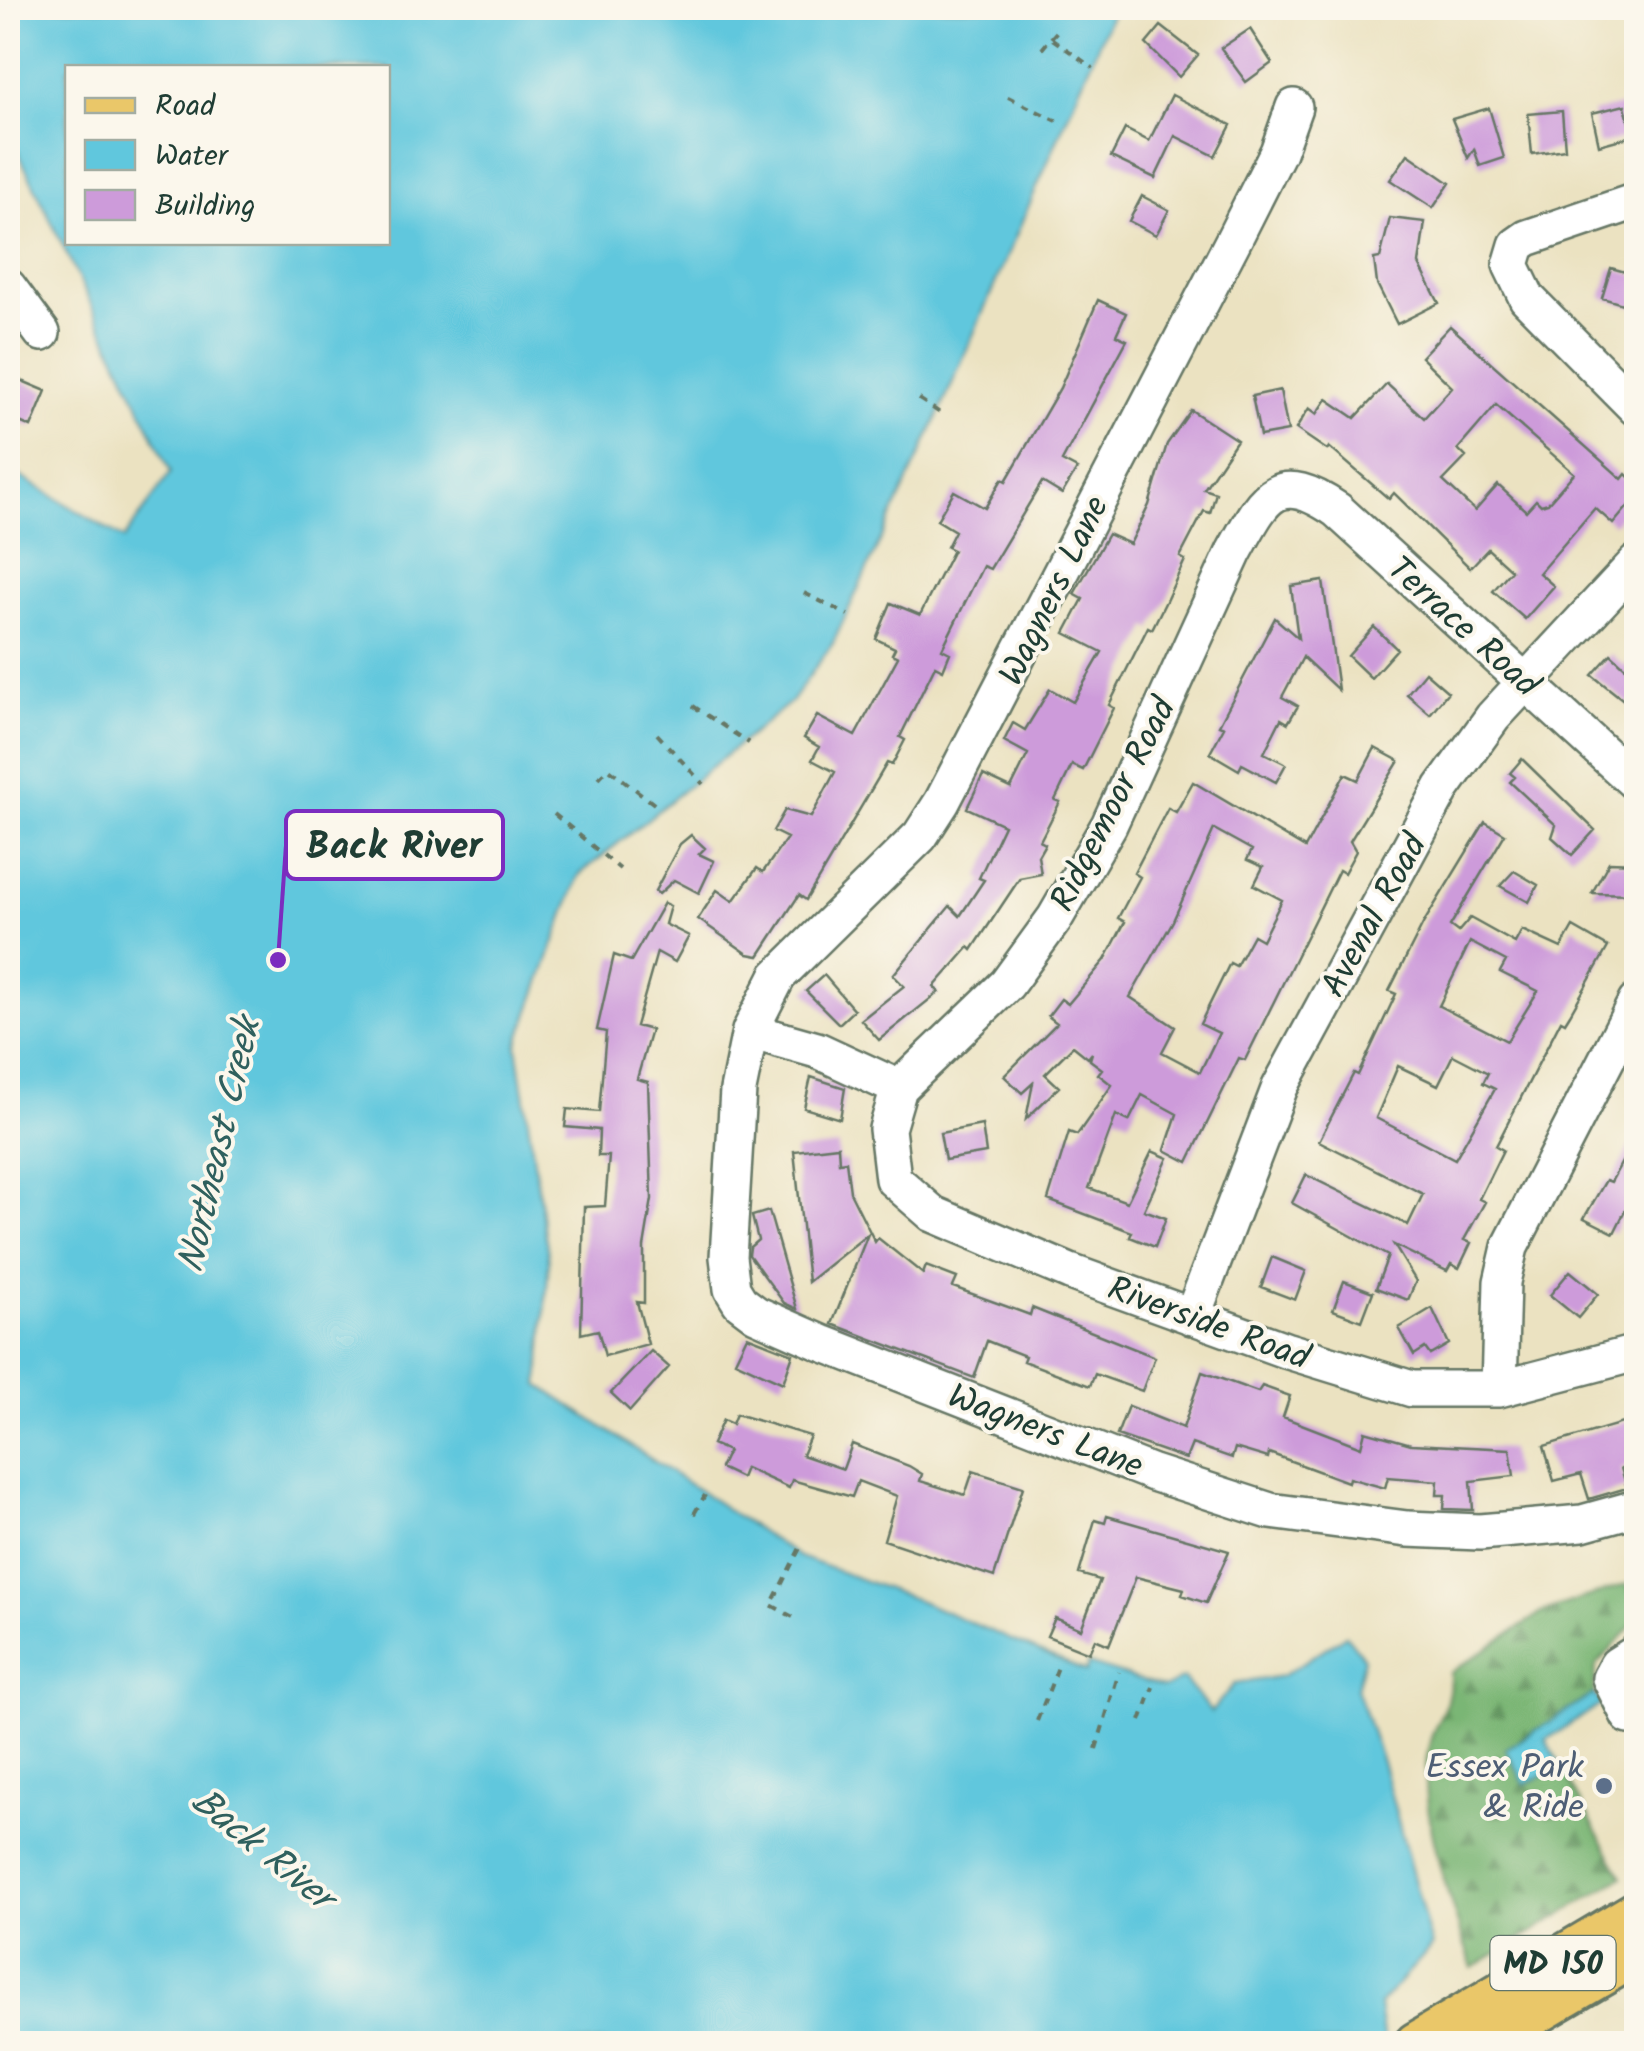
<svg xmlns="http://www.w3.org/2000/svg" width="1644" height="2051" viewBox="0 0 1644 2051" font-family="Kalam,sans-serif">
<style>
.forest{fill:url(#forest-firs);stroke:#4c7a54;stroke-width:2.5}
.water{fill:#60c7dd;stroke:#408288;stroke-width:2.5;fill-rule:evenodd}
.building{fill:#cd9bda;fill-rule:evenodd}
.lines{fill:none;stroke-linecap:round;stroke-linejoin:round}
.minor-casing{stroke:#667765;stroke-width:40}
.major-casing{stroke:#667765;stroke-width:48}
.path{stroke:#667765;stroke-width:4;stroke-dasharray:8 8;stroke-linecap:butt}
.minor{stroke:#fff;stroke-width:35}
.major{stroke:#eac769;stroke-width:42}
.service-dot{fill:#5c6f8a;stroke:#fbf7ec;stroke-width:4}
.labels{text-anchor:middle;stroke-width:8;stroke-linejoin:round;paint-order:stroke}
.shield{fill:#fbf7ec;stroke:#61756b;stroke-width:2.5}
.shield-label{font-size:32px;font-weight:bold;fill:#1f3d34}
.street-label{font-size:35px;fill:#1f3d34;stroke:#fbf7ec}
.service-label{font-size:35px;fill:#4e5e75;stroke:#fbf7ec;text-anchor:end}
.water-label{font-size:38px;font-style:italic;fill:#2f605e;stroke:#fbf7ec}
.leader{fill:none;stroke:#7b2cbf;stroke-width:4}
.callout-dot{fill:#7b2cbf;stroke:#fbf7ec;stroke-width:4}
.callout{fill:#fbf7ec;stroke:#7b2cbf;stroke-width:4}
.callout-label{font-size:38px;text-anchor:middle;font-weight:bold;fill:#1f3d34}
</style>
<defs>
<pattern id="forest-firs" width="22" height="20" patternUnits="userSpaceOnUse" patternTransform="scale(2.5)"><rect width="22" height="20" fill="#7ab674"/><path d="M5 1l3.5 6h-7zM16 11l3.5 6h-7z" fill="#639560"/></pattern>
</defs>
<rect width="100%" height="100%" fill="#fbf7ec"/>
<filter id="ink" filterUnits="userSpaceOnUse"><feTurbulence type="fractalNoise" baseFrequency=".01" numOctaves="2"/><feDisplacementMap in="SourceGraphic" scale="20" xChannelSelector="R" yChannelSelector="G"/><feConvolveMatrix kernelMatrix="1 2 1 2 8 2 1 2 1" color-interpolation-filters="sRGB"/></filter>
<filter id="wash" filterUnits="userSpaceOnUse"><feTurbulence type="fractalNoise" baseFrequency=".0048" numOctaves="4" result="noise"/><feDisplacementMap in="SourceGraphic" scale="40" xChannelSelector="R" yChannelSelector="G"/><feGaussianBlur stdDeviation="2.25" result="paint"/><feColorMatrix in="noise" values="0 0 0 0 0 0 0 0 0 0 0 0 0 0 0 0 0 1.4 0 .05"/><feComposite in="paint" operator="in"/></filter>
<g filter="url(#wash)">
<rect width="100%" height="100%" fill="#ebe2c1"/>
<path class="forest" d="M1627,1584L1636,1598V1621L1596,1666L1594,1694L1506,1749L1525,1785L1560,1765L1622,1877L1473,1968C1453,1911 1415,1807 1429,1746C1435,1716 1452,1709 1450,1673L1541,1613Z"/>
<path class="water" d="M8,8H1114L939,414L833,643L791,702L579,875L517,1046L549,1261L539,1385L799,1557L920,1601L1086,1672L1088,1664L1164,1688L1183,1678L1211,1712L1234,1684L1282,1676L1346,1635L1364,1658L1356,1688L1383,1765L1432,1946L1379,2005L1384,2043H8V469L124,539L171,472L8,131ZM68,68H388V242H68Z
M1594,1694L1602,1704L1546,1740L1560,1765L1525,1785L1506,1749Z"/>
<g id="blocks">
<path class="building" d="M1161,26L1198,55L1179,77L1146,44Z
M1250,29L1272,63L1246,82L1221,48Z
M1172,95L1231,125L1215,156L1175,136L1155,178L1111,157L1125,129L1149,141Z
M1625,105L1632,136L1599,145L1592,113Z
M1489,108L1504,158L1480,166L1474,149L1468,158L1452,119Z
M1562,111L1565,149L1532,154L1528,114Z
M1408,154L1450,183L1433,208L1390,180Z
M1142,196L1169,210L1156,235L1129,221Z
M1390,218L1425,222L1419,264L1439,303L1397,324L1377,284L1374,259L1380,258Z
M1611,268L1636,275V308L1602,298Z
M1098,300L1126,313L1116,335L1127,340L1062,461L1077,469L1062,494L1042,482L990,569L983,566L942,649L950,653L943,670L935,666L900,737L905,740L892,765L887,763L806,900L799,895L759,956L748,954L698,919L717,890L733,901L757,868L763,872L787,838L773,831L785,810L811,817L835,772L812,760L819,747L804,738L817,716L855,736L898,657L892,654L895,648L876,639L891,603L920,615L953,550L947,547L955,531L937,520L954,491L985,508L1002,479L1006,481L1060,388Z
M1450,326L1622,479L1626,474L1636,484V497L1613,524L1595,508L1539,573L1554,586L1525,619L1493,591L1511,570L1488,549L1470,568L1394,493L1389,499L1329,447L1327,450L1296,429L1309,408L1317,414L1327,399L1355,418L1387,384L1424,418L1452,387L1421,357ZM1496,405L1574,473L1548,503L1541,505L1536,500L1526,511L1498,485L1475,511L1443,481L1466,457L1458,449Z
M8,375L46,391L31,427L8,417Z
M1280,390L1288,431L1260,436L1252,396Z
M1191,410L1237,440L1204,489L1216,493L1210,513L1204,511L1180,557L1185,560L1166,601L1152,629L1148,627L1109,705L1114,708L1083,770L1072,765L1055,800L1060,802L1040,841L1045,844L1038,856L1041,874L1020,878L972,950L969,947L934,987L939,992L879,1040L861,1020L904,986L893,975L950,906L960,916L984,880L979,878L1004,825L967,808L983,775L1011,788L1028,754L1004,741L1013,723L1025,730L1050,689L1073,702L1102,652L1065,633L1083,599L1074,594L1108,534L1130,544L1149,505L1167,444Z
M1323,581L1338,690L1303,657L1282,697L1298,706L1288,723L1281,719L1264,753L1286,764L1276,782L1242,764L1239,770L1210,753L1224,727L1219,725L1275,618L1298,638L1291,586Z
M1374,627L1397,649L1371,678L1348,656Z
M1611,654L1625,667L1636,654V710L1592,675Z
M1425,672L1448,692L1430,714L1407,694Z
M1375,748L1399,761L1350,841L1356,851L1344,873L1339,870L1245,1060L1239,1058L1188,1162L1165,1150L1177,1114L1142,1095L1129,1121L1116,1115L1089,1188L1127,1202L1152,1151L1168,1158L1144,1210L1166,1218L1155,1247L1130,1237L1132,1232L1048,1200L1069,1132L1077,1135L1112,1085L1098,1074L1102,1069L1090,1060L1092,1053L1088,1058L1073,1046L1045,1074L1059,1087L1026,1119L1033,1083L1022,1093L1004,1076L1057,1023L1048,1016L1061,999L1068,1004L1105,960L1125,922L1118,918L1140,877L1134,873L1168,808L1176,812L1193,782L1305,848L1345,774L1358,780ZM1214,829L1252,850L1247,860L1263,867L1254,885L1282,900L1262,940L1253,935L1236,966L1230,963L1200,1024L1219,1033L1200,1072L1162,1052L1175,1027L1130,997L1173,921Z
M1522,759L1595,830L1572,855L1552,837L1556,825L1510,782L1515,777L1510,773Z
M1485,822L1505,834L1450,926L1458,932L1470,918L1515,943L1522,930L1561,948L1573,927L1608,947L1570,1014L1565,1022L1561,1020L1496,1146L1503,1150L1479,1199L1485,1202L1464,1240L1471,1243L1459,1268L1451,1264L1447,1271L1394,1245L1416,1281L1408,1300L1376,1288L1388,1256L1292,1203L1306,1175L1408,1225L1423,1194L1319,1141L1354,1073L1358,1075L1396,994L1389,991L1424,922ZM1470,942L1506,961L1500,972L1538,991L1507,1041L1439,1006ZM1453,1055L1488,1073L1483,1083L1495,1089L1455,1159L1376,1118L1398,1066L1438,1085Z
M691,835L705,848L699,854L714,861L699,893L674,880L659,894L655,891L680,844Z
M1609,862L1636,863V894L1592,893Z
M1514,871L1538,885L1529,902L1500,886Z
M664,903L670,906L665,924L689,936L675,962L657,952L636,1026L651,1030L637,1079L648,1082L652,1199L644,1247V1303L637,1302L648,1344L605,1356L598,1330L581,1334L584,1207L605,1206L609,1156H598L599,1130L565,1127L567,1109L599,1112L606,1032L597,1030L614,955L631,961Z
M824,975L854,1010L839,1024L806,991Z
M811,1077L845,1088L840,1119L804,1108Z
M982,1125L986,1153L945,1160L940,1133Z
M1636,1136V1189L1614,1233L1584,1218L1606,1180L1611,1182Z
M838,1146L839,1162L846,1161L850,1192L875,1242L878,1238L923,1274L926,1266L957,1278L953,1287L1030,1315L1032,1308L1155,1357L1142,1391L1095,1374L1090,1386L1023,1361L1025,1356L987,1341L974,1378L832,1324L868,1234L808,1282L794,1151Z
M769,1211L797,1309L784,1303L749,1255L750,1247L758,1240L752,1216Z
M1272,1257L1306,1271L1295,1300L1261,1287Z
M1570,1271L1598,1294L1578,1318L1550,1295Z
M1344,1281L1373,1292L1362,1321L1333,1310Z
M1432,1308L1449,1344L1430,1355L1425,1348L1414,1355L1399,1328Z
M747,1336L793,1354L783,1383L735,1361Z
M651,1351L669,1367L630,1411L611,1393Z
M1202,1372L1258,1392L1262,1386L1290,1396L1283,1417L1361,1447L1365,1431L1411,1444L1510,1449L1514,1476L1471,1481L1473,1510L1444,1509L1445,1495H1437L1438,1481L1388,1477L1385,1488L1349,1478L1348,1482L1269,1453L1268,1458L1235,1448L1232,1458L1192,1444L1186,1459L1117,1435L1128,1406L1183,1428Z
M736,1414L810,1436L802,1455L843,1469L852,1444L909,1466L922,1474L920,1481L965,1495L973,1471L1023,1487L994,1577L884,1540L897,1496L858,1481L852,1497L792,1480L789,1488L745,1468L741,1478L720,1468L728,1451L712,1444L723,1420L732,1424Z
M1629,1421L1636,1463L1621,1468L1627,1488L1589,1499L1581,1474L1554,1481L1544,1446Z
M1107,1516L1229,1551L1206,1603L1182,1595L1184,1589L1136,1577L1109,1645L1095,1639L1089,1653L1047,1636L1055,1618L1081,1629L1100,1580L1079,1574L1095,1520L1105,1523Z"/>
</g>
</g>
<g filter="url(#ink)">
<use href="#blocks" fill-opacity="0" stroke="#667765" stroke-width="2.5"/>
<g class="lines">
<g class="minor-casing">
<path id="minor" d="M1294,107L1278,152L1233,241L942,802L920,836L778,976L750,1031L738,1090L728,1257L732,1289L740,1302L756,1314L822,1343L1153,1473L1270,1511L1407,1529L1480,1532L1582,1523L1636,1508
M1636,201L1527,238L1517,245L1511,265L1527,298L1636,408
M8,287L42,333
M1636,783L1337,510C1275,468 1264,498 1234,552L1109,825L1055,918L1007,984L899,1088L887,1129L893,1179L933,1214L1070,1272L1285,1350L1412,1389H1499L1636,1353
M750,1031L817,1050L899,1088
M1192,1317L1280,1087L1442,788L1493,717L1636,563
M1499,1389L1502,1282L1510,1247L1636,1002
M1629,1716L1610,1678L1617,1665L1636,1653"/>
</g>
<g class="major-casing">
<path id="major" d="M1416,2044L1636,1913
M1483,2044L1636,1954"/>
</g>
<path class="path" d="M1051,38L1059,29
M1042,49L1051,38L1093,68
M1008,97L1057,121
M919,399L943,415
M804,593L848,615
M693,706L749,743
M657,734L703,784
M599,778L608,768L658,807
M554,814L620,869
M694,1514L705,1495
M793,1617L771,1605L801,1546
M1037,1721L1060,1662
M1141,1721L1153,1687
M1096,1749L1119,1672"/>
<use href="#minor" class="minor"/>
<use href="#major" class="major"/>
</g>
</g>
<circle class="service-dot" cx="1604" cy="1786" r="10"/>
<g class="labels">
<rect class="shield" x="1490.5" y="1936" width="125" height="54" rx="8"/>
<g class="shield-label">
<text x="1553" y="1974">MD 150</text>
</g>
<g class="street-label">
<text transform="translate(1053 590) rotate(-64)" y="12">Wagners Lane</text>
<text transform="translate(1464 626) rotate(42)" y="12">Terrace Road</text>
<text transform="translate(1112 804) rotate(-63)" y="12">Ridgemoor Road</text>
<text transform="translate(1373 915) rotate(-61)" y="12">Avenal Road</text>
<text transform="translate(1209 1322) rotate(20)" y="12">Riverside Road</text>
<text transform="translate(1046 1430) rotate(21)" y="12">Wagners Lane</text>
</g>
<g class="service-label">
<text x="1584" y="1778">Essex Park<tspan x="1584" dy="40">&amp; Ride</tspan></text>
</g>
<g class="water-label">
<text transform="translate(218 1145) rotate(-77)" y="13">Northeast Creek</text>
<text transform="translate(263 1848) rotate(39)" y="13">Back River</text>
</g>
</g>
<path class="leader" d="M278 960L286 845"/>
<circle class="callout-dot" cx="278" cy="960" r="10"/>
<rect class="callout" x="286" y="811" width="217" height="68" rx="10"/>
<g class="callout-label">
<text x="394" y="858">Back River</text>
</g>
<rect width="1644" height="2051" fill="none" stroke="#fbf7ec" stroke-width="40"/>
<rect x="65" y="65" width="325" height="180" fill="#fbf7ec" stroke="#a3ada2" stroke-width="2.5"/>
<rect x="85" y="98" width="50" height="15" fill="#eac769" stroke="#a3ada2" stroke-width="2.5"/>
<text x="155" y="115" font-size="30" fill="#1f3d34">Road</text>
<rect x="85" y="140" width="50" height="30" fill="#60c7dd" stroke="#a3ada2" stroke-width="2.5"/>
<text x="155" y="165" font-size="30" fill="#1f3d34">Water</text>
<rect x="85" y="190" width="50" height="30" fill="#cd9bda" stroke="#a3ada2" stroke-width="2.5"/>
<text x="155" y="215" font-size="30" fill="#1f3d34">Building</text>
</svg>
